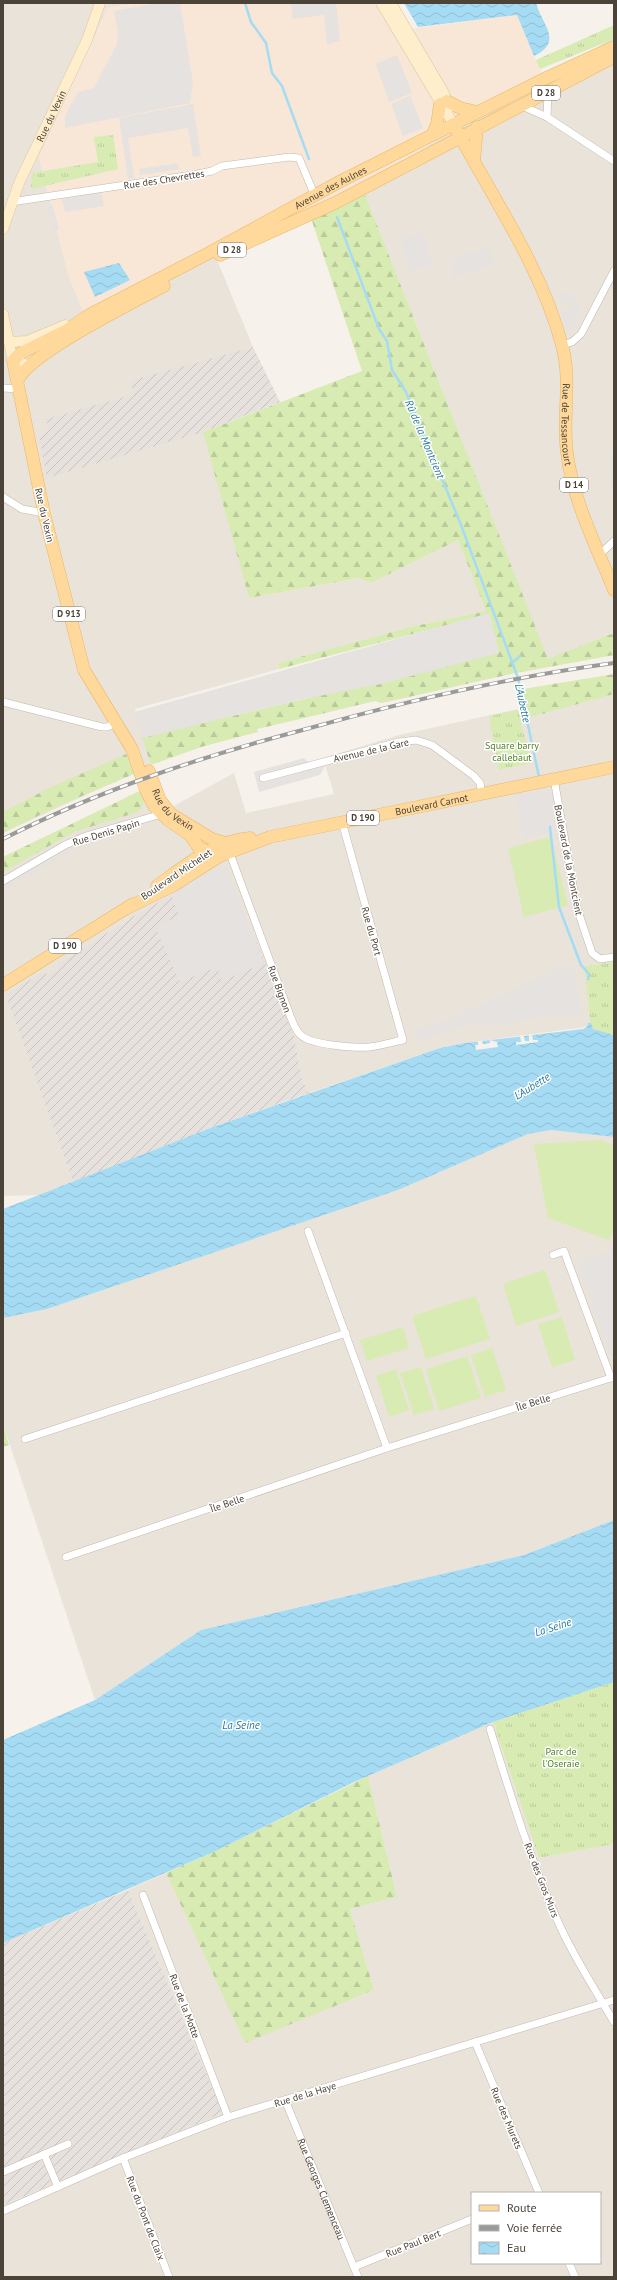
<svg xmlns="http://www.w3.org/2000/svg" width="617" height="2280" viewBox="0 0 617 2280" font-family="'PT Sans',sans-serif">
<style>
.residential{fill:#eae3d9;fill-rule:evenodd}
.commercial{fill:#f8e7d6}
.industrial{fill:url(#industrial-furrows)}
.grass{fill:url(#grass-tufts)}
.forest{fill:url(#forest-firs)}
.pitch{fill:#d7ebb3}
.parking{fill:#e5e2df}
.water{fill:url(#water-waves)}
.pier{fill:#f6f2eb}
.lines{fill:none;stroke-linecap:round;stroke-linejoin:round}
.stream{stroke:#a6dbf4;stroke-width:2.5}
.street-casing{stroke:#c2b9ad;stroke-width:8}
.secondary-casing{stroke:#dbc49c;stroke-width:11}
.primary-casing{stroke:#e9b666;stroke-width:13}
.street{stroke:#fff;stroke-width:7}
.secondary{stroke:#fec;stroke-width:10}
.primary{stroke:#ffd99b;stroke-width:12}
.rail-casing{stroke:#9a9a9a;stroke-width:4}
.rail{stroke:#fff;stroke-width:2.5;stroke-dasharray:8;stroke-linecap:butt}
.labels{text-anchor:middle;stroke-width:3;stroke-linejoin:round;paint-order:stroke}
.shield{fill:#fff;stroke:#817b74;stroke-width:1}
.shield-label{font-size:9px;font-weight:bold;fill:#4b4238}
.street-label{font-size:10px;fill:#4b4238;stroke:#fff}
.park-label{font-size:10px;fill:#528127;stroke:#fff}
.water-label{font-size:11px;font-style:italic;fill:#277aa3;stroke:#fff}
</style>
<defs>
<pattern id="industrial-furrows" width="10" height="10" patternUnits="userSpaceOnUse"><rect width="10" height="10" fill="#e6e1dc"/><path d="M-1 1l2-2M0 10L10 0M9 11l2-2" fill="none" stroke="#c7c2be"/></pattern>
<pattern id="grass-tufts" width="24" height="20" patternUnits="userSpaceOnUse"><rect width="24" height="20" fill="#d7ebb3"/><path d="M3 7l-1-3M5 7V3M7 7l1-3M15 17l-1-3M17 17v-4M19 17l1-3" fill="none" stroke="#bacb9b"/></pattern>
<pattern id="forest-firs" width="22" height="20" patternUnits="userSpaceOnUse"><rect width="22" height="20" fill="#d7ebb3"/><path d="M5 1l3.5 6h-7zM16 11l3.5 6h-7z" fill="#bacb9b"/></pattern>
<pattern id="water-waves" width="16" height="10" patternUnits="userSpaceOnUse"><rect width="16" height="10" fill="#a6dbf4"/><path d="M0 5q4-4 8 0t8 0" fill="none" stroke="#90bdd2"/></pattern>
</defs>
<rect width="100%" height="100%" fill="#f6f2eb"/>
<path class="residential" d="M3,3H136L108,8L39,157L68,274L88,323L215,255L253,347L187,370L249,598L361,578L371,583L458,540L486,611L410,627L278,663L279,669L135,709L151,765L3,833Z
M614,36V633L548,660L362,187L542,74L594,50Z
M614,694V962L584,966L591,1023H588L587,1027L465,1043L440,1048L309,1093L302,1080L293,1031L225,867L142,911L59,963V969L7,995L73,1182L42,1195L3,1196V857L142,790L170,808L234,773L246,813L334,794L323,758L399,735L518,709L521,720Z
M551,1130L614,1137V1520L524,1555L201,1630L95,1700L3,1424V1318L47,1309L398,1190L528,1134Z
M493,1722L539,1858L614,1844V2277H3V2205L223,2113L128,1890L166,1873L245,2042L374,1990L350,1909L397,1897L368,1776ZM472,2193H600V2263H472Z"/>
<path class="commercial" d="M136,3H394L409,29L517,15L542,74L362,187L215,255L88,323L68,274L39,157L108,8Z"/>
<path class="industrial" d="M253,347L280,402L203,432L47,478L39,436L49,431L46,419L134,394L130,381Z
M225,866L293,1031L302,1080L309,1093L213,1127L73,1182L6,995L43,972L48,974L58,969L59,963L142,911Z
M128,1890L223,2113L3,2205V1943Z"/>
<path class="grass" d="M614,25V39L540,69L536,60Z
M113,135L118,169L31,189L32,173L98,162L94,137Z
M518,710L531,763L499,770L489,716Z
M614,962V1035L597,1031L591,1027L584,966Z
M3,1424L9,1445L3,1447Z
M614,1682V1844L539,1858L493,1722Z"/>
<path class="forest" d="M362,187L548,659L614,633V655L511,674L382,703L375,701L296,720L257,729L258,732L201,747L151,765L142,737L499,653L489,614L279,669L278,663L410,627L486,611L458,540L371,583L360,578L249,598L203,432L362,371L309,212Z
M614,674V694L521,720C518,708 522,701 523,689Z
M126,754L134,774L54,808L3,833V812L47,789Z
M142,790L144,803L138,812L74,832L3,872V857Z
M368,1776L397,1897L350,1909L374,1990L245,2043L166,1873L218,1850Z"/>
<path class="pitch" d="M551,837L568,905L524,917L508,848Z
M601,1140L614,1146V1229L609,1240L548,1218L534,1144Z
M545,1270L559,1312L516,1326L503,1284Z
M476,1296L490,1339L426,1359L412,1316Z
M562,1317L575,1360L552,1367L538,1324Z
M403,1327L409,1348L367,1361L360,1340Z
M492,1348L506,1390L485,1397L471,1355Z
M467,1356L481,1398L439,1411L426,1369Z
M421,1367L434,1409L414,1415L400,1373Z
M396,1369L409,1410L389,1417L376,1376Z"/>
<path class="parking" d="M159,3H180L193,83L190,103L65,128V116L78,92L94,88L117,44L118,32L114,11Z
M291,3H339L336,4L340,41L327,44L324,15L293,19Z
M397,55L412,93L389,102L376,64Z
M410,96L423,128L403,136L391,104Z
M193,104L201,156L193,157L188,128L128,138L134,178L128,179L119,118Z
M178,163L179,169L140,175L139,169Z
M101,192L104,206L65,212L62,199Z
M52,204L59,229L54,232L48,209Z
M422,232L433,264L411,271L401,239Z
M489,247L495,265L455,278L449,260Z
M562,290L576,297L573,301L579,300L583,316L576,319L578,327L567,330L561,312L572,308L571,305L559,300Z
M609,457L614,459V487L611,486L610,483Z
M489,613L499,653L381,684L298,700L143,738L134,712Z
M304,758L308,762L319,760L325,766L320,775L259,792L254,772Z
M547,789L552,792L559,831L524,838L515,795Z
M91,837V843L76,848L3,890V882L76,841Z
M225,863L264,963L222,981L217,967L180,982L155,927L179,916L171,894Z
M573,962L583,1015L536,1018L490,1026H463L419,1042L415,1030L460,1014L459,1010L481,1005Z
M614,1250V1355L610,1357L577,1261Z"/>
<path class="water" d="M404,3H536C542,25 564,41 534,56L517,15L418,27Z
M119,263L130,280L95,297L84,272Z
M588,1023H591L593,1029L614,1035V1137L551,1130L528,1134L398,1190L47,1309L3,1318V1209L213,1127L440,1048L465,1043L583,1029L587,1027Z
M614,1520V1682L493,1722L354,1782L218,1850L3,1943V1740L95,1700L201,1630L524,1555Z"/>
<path class="pier" d="M529,1035H532L533,1040H538V1042L516,1045V1042H521L520,1036H524L525,1041H529Z
M490,1040L497,1042L498,1047L476,1050L475,1045H478V1041H482L483,1044L490,1043Z"/>
<g class="lines">
<path class="stream" d="M245,3L251,22L266,43L272,73L282,86L309,159
M337,217L379,329L387,341L392,370L406,392L461,525L518,678L539,777
M512,663L520,656
M550,827L559,907L581,965L589,974L588,979"/>
<g class="street-casing">
<g id="street">
<path d="M520,105L547,117L614,161"/>
<path d="M547,117L548,92"/>
<path d="M11,202L192,175L212,171L222,166L289,157L299,158L315,196"/>
<path d="M562,345L572,342L581,334L614,271"/>
<path d="M3,388L20,389"/>
<path d="M3,497L22,509L44,513"/>
<path d="M600,554L614,541"/>
<path d="M3,702L102,727H107L118,722"/>
<path d="M263,778L399,742L416,740L432,745L474,776L480,783L482,794"/>
<path d="M554,779L577,908L592,953L600,959L614,957"/>
<path d="M229,851L291,1018C294,1025 296,1032 302,1036C313,1045 355,1048 369,1047C381,1046 392,1042 403,1040L342,822"/>
<path d="M3,881L65,845L86,836L165,813"/>
<path d="M308,1231L387,1448"/>
<path d="M553,1255L564,1251L611,1378"/>
<path d="M25,1439L346,1333"/>
<path d="M66,1557L387,1448L614,1377"/>
<path d="M490,1729C511,1796 531,1863 560,1926C575,1959 596,1991 614,2022"/>
<path d="M143,1895L228,2117"/>
<path d="M475,2042L539,2193"/>
<path id="s1" d="M285,2100L358,2277"/>
<path d="M44,2154L58,2187"/>
<path d="M123,2158L169,2277"/>
<path d="M3,2172L68,2144"/>
<path d="M3,2211L123,2158L228,2117L614,2000"/>
<path d="M569,2263L575,2277"/>
<path d="M354,2267L472,2219"/>
</g>
</g>
<g class="secondary-casing">
<g id="secondary">
<path d="M381,3L454,125"/>
<path d="M391,3L444,93L449,108"/>
<path id="s2" d="M3,229L19,183L87,40L100,3"/>
<path d="M3,314L13,361L29,365"/>
<path d="M9,342L27,341L65,325"/>
</g>
</g>
<g class="primary-casing">
<g id="primary">
<path d="M447,101L460,108L478,112"/>
<path id="s3" d="M456,129C494,200 541,267 562,345C572,381 562,417 567,453C573,501 596,545 614,590"/>
<path d="M433,134L437,124L440,104"/>
<path d="M474,162L477,127"/>
<path d="M220,255L335,203L614,57"/>
<path d="M18,380C30,353 133,302 164,286"/>
<path id="s4" d="M149,771L160,800L171,814L212,839L225,843"/>
<path id="s5" d="M220,856L199,848L190,835L168,820L154,806L146,790L132,749L84,670L44,513L13,361L21,353L67,330L89,315L209,253L341,181L542,80L614,47"/>
<path d="M157,886C185,866 214,841 250,838"/>
<path id="s6" d="M127,908L174,885L220,856L270,837L614,767"/>
<path d="M3,985L133,904"/>
</g>
</g>
<use href="#street" class="street"/>
<use href="#secondary" class="secondary"/>
<use href="#primary" class="primary"/>
<g class="rail-casing">
<path id="rail" d="M3,839C101,789 204,756 310,728C410,700 511,677 614,663"/>
</g>
<use href="#rail" class="rail"/>
</g>
<g class="labels">
<g class="shield">
<rect x="532" y="86" width="28" height="14" rx="3"/>
<rect x="218" y="243" width="28" height="14" rx="3"/>
<rect x="560" y="478" width="28" height="14" rx="3"/>
<rect x="53" y="607" width="32" height="14" rx="3"/>
<rect x="347" y="811" width="32" height="14" rx="3"/>
<rect x="49" y="939" width="32" height="14" rx="3"/>
</g>
<g class="shield-label">
<text x="546" y="96">D 28</text>
<text x="232" y="253">D 28</text>
<text x="574" y="488">D 14</text>
<text x="69" y="617">D 913</text>
<text x="363" y="821">D 190</text>
<text x="65" y="949">D 190</text>
</g>
<g class="street-label">
<text dy="4" stroke="none"><textPath href="#s2" startOffset="123">Rue du Vexin</textPath></text>
<text transform="translate(164 179) rotate(-9)" y="4">Rue des Chevrettes</text>
<text dy="4" stroke="none"><textPath href="#s5" startOffset="918">Avenue des Aulnes</textPath></text>
<text dy="4" stroke="none"><textPath href="#s3" startOffset="321">Rue de Tessancourt</textPath></text>
<text transform="translate(45 515) rotate(77)" y="4">Rue du Vexin</text>
<text transform="translate(371 750) rotate(-13)" y="4">Avenue de la Gare</text>
<text dy="4" stroke="none"><textPath href="#s6" startOffset="325">Boulevard Carnot</textPath></text>
<text dy="4" stroke="none"><textPath href="#s4" startOffset="47">Rue du Vexin</textPath></text>
<text transform="translate(106 832) rotate(-17)" y="4">Rue Denis Papin</text>
<text transform="translate(569 860) rotate(79)" y="4">Boulevard de la Montcient</text>
<text transform="translate(176 874) rotate(-34)" y="4">Boulevard Michelet</text>
<text transform="translate(372 931) rotate(74)" y="4">Rue du Port</text>
<text transform="translate(280 989) rotate(70)" y="4">Rue Bignon</text>
<text transform="translate(533 1402) rotate(-17)" y="4">Île Belle</text>
<text transform="translate(227 1503) rotate(-19)" y="4">Île Belle</text>
<text transform="translate(542 1880) rotate(69)" y="4">Rue des Gros Murs</text>
<text transform="translate(185 2006) rotate(69)" y="4">Rue de la Motte</text>
<text transform="translate(305 2094) rotate(-17)" y="4">Rue de la Haye</text>
<text transform="translate(507 2118) rotate(67)" y="4">Rue des Murets</text>
<text dy="4" stroke="none"><textPath href="#s1" startOffset="96">Rue Georges Clemenceau</textPath></text>
<text transform="translate(146 2218) rotate(69)" y="4">Rue du Pont de Claix</text>
<text transform="translate(413 2243) rotate(-22)" y="4">Rue Paul Bert</text>
</g>
<g class="park-label">
<text x="512" y="749">Square barry<tspan x="512" dy="12">callebaut</tspan></text>
<text x="561" y="1755">Parc de<tspan x="561" dy="12">l'Oseraie</tspan></text>
</g>
<g class="water-label">
<text transform="translate(425 439) rotate(67)" y="4">Rû de la Montcient</text>
<text transform="translate(523 703) rotate(78)" y="4">L'Aubette</text>
<text transform="translate(532 1086) rotate(-32)" y="4">L'Aubette</text>
<text transform="translate(553 1627) rotate(-18)" y="4">La Seine</text>
<text x="241" y="1729">La Seine</text>
</g>
</g>
<rect width="617" height="2280" fill="none" stroke="#4b4238" stroke-width="8"/>
<rect x="471" y="2192" width="130" height="72" fill="#ffffff" stroke="#b7b3af"/>
<rect x="479" y="2205" width="20" height="6" fill="#ffd99b" stroke="#b7b3af"/>
<text x="507" y="2212" font-size="12" fill="#4b4238">Route</text>
<rect x="479" y="2225" width="20" height="6" fill="#9a9a9a" stroke="#b7b3af"/>
<text x="507" y="2232" font-size="12" fill="#4b4238">Voie ferrée</text>
<rect x="479" y="2242" width="20" height="12" fill="url(#water-waves)" stroke="#b7b3af"/>
<text x="507" y="2252" font-size="12" fill="#4b4238">Eau</text>
</svg>
